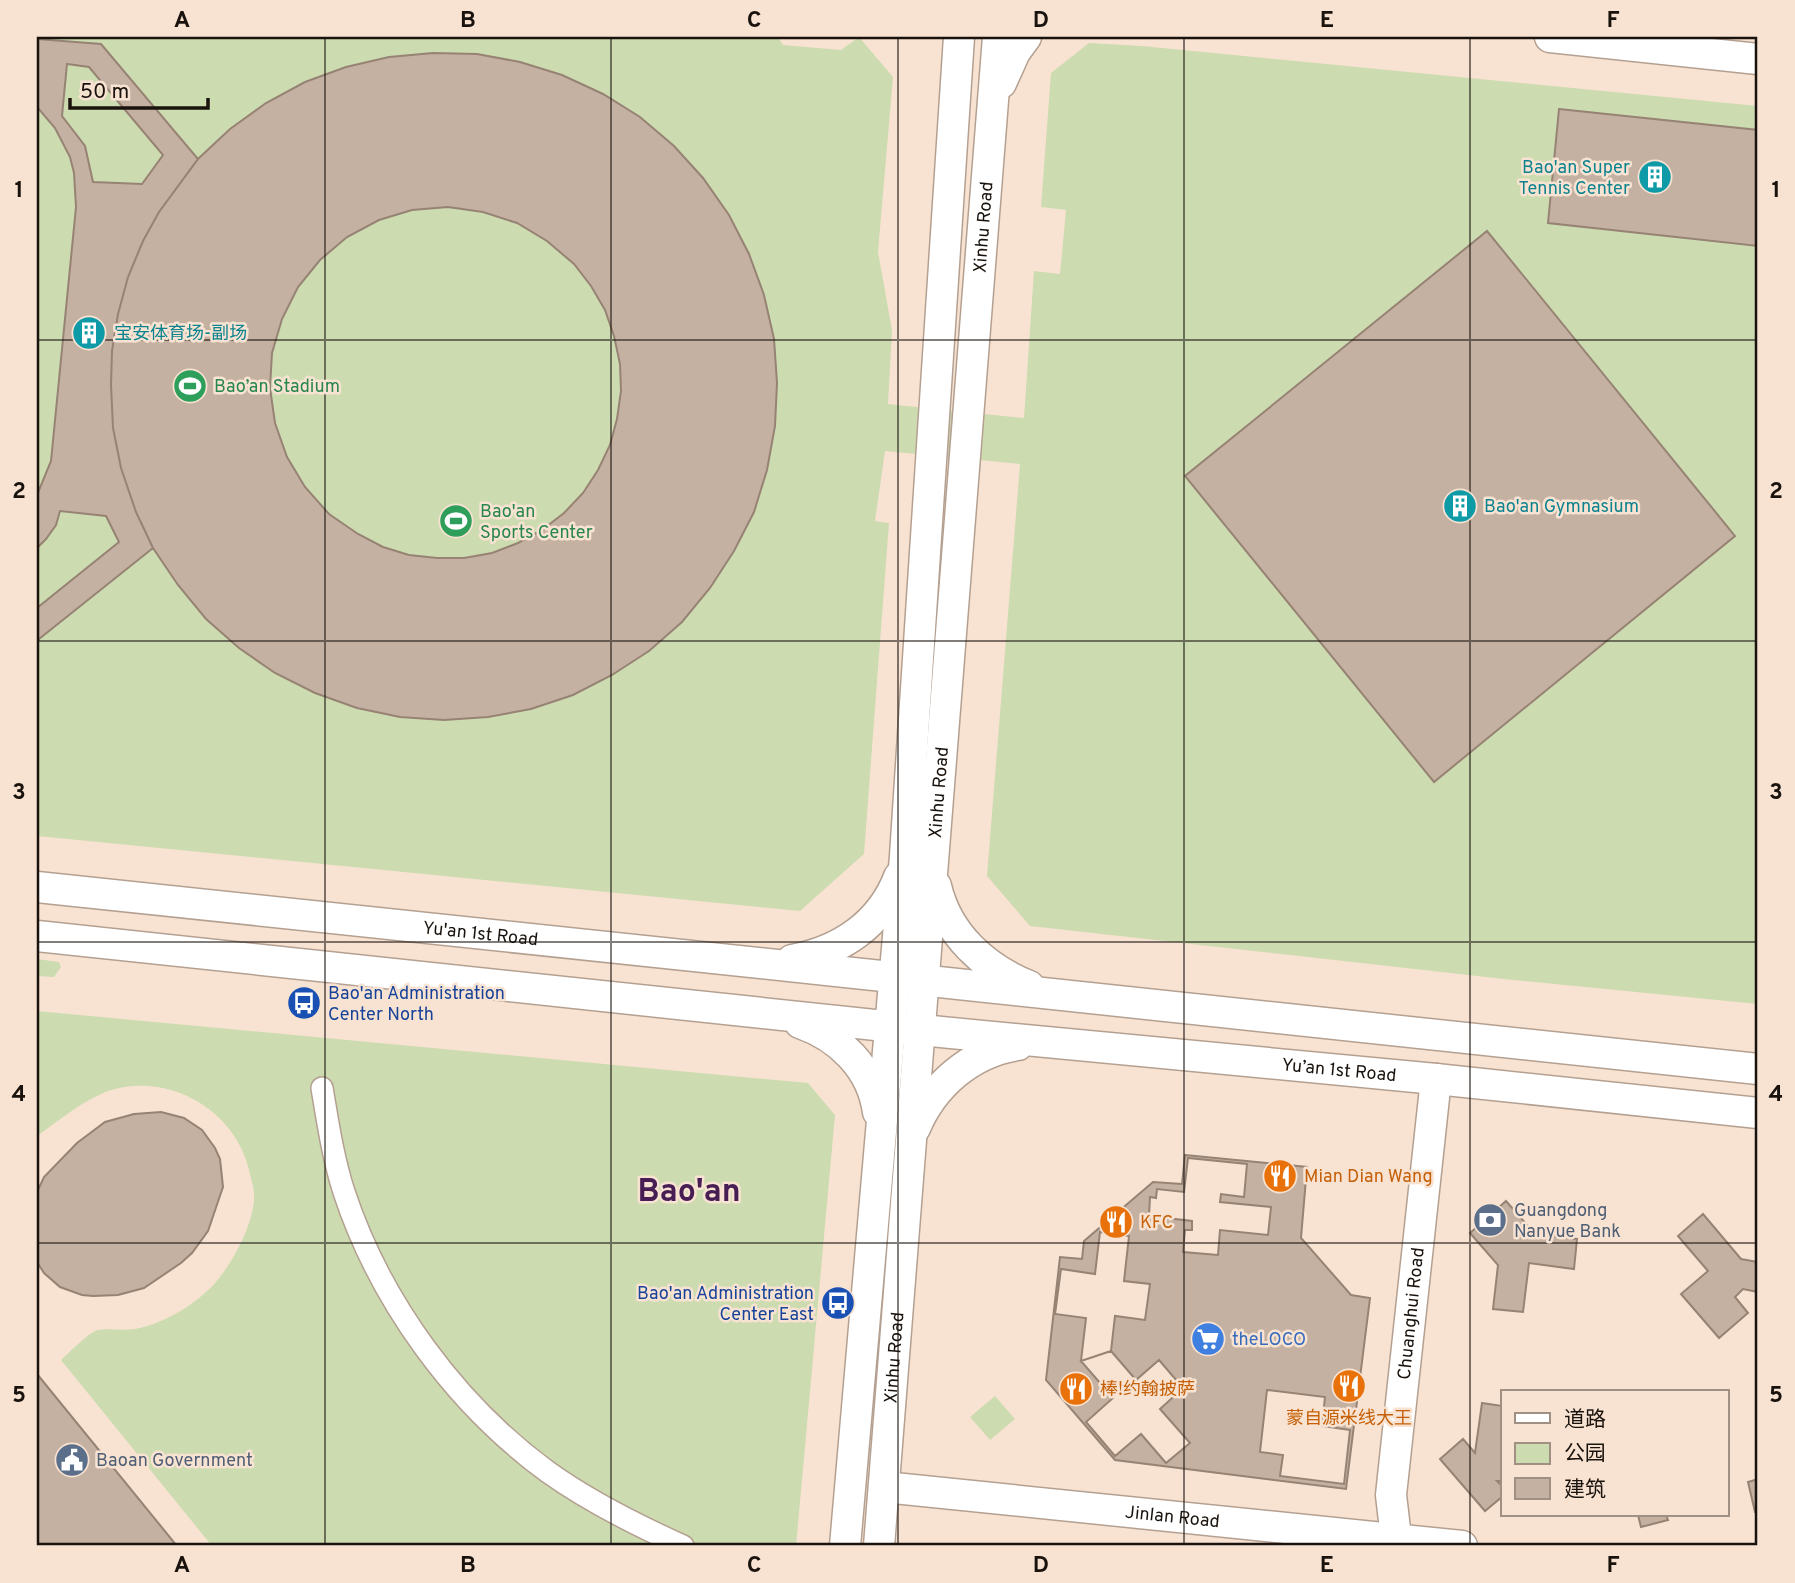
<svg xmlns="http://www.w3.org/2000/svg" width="1795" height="1583" viewBox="0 0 1795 1583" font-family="Overpass,'Noto Sans SC',sans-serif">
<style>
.green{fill:#cddbb1}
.building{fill:#c5b1a2;stroke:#968374;stroke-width:2;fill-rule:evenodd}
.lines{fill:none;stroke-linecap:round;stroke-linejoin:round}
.street-casing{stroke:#b4a091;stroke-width:24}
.secondary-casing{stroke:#b4a091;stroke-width:33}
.street{stroke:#fff;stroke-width:21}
.secondary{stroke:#fff;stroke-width:30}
.grid{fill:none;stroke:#1a130d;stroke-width:2;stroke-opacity:0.55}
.labels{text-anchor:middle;stroke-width:5;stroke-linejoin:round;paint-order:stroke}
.culture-label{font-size:18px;fill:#0d838f;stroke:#f8e3d2;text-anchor:start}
.street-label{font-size:18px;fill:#1a130d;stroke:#f8e3d2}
.leisure-label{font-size:18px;fill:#27864d;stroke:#f8e3d2;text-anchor:start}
.transit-label{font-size:18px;fill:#164399;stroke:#f8e3d2;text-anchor:start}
.food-label{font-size:18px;fill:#c56008;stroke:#f8e3d2;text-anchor:start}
.service-label{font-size:18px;fill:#4e5e75;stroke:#f8e3d2;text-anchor:start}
.shop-label{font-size:18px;fill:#366cbe;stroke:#f8e3d2;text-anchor:start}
.town-label{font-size:32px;font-weight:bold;fill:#471e53;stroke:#f8e3d2}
.neatline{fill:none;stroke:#1a130d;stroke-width:2.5}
.grid-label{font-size:23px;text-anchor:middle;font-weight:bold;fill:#1a130d}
</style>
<rect width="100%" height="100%" fill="#f8e3d2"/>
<path class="green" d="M37,37H778L783,45L841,50L859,37L893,77L878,252L892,330L888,404L1024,418L1034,271L1060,274L1066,210L1041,207L1051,73L1089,43L1142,46L1758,106V1004L1504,979L1030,926L987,876L1020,464L885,451L875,521L889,523L864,854L800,911L37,836Z
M37,959L59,962L61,967L54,977L37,976Z
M37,1011L808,1083L835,1115L796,1546H212L61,1360C69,1353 89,1332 98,1330C110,1328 123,1331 135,1329C167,1323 204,1300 223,1273C237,1254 252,1224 254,1200C255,1192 252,1182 250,1174C239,1117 181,1078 124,1087C92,1092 63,1118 37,1136Z
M995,1396L1015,1419L990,1440L970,1417Z"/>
<path class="building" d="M37,39L101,44L198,159L159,212L143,241L128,277L118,314L112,351L111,385L113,428L121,468L136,512L153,548L39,639H37V608L119,542L106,516L60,511L56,525L46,539L37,548V495L51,461L76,207L74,173L70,157L55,128L37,107ZM67,64L89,67L163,155L142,184L93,182L85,146L62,116Z
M433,53L477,54L520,62L562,75L603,94L640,117L674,146L703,178L729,215L749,254L764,295L774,339L777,383L775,426L767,470L754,512L734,551L710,588L682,622L649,651L612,675L573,695L531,709L488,717L444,720L400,717L357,708L315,693L275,673L239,648L206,619L178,585L153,548L136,512L121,468L113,428L111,385L112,351L118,314L128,277L143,241L159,212L198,159L230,129L266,103L305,82L346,67L389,57ZM448,207L483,212L517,223L547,241L574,264L591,286L605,310L614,336L620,364L621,391L617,419L610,445L598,470L583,493L564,513L542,530L518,543L492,553L464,558H437L409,555L383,547L358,534L329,514L305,487L287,457L275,423L270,388L272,353L282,319L298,287L320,260L347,237L379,220L412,210Z
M1559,109L1758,130V246L1548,223Z
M1487,231L1735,536L1434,782L1185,476Z
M161,1112L184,1118L202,1130L215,1148L220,1159L223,1187L208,1231L192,1253L181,1263L144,1288L118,1295L93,1296L82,1295L60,1287L44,1273L37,1262V1192L44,1177L77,1143L105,1122L134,1114Z
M1185,1155L1307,1167L1301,1238L1351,1295L1370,1298L1346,1489L1115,1460L1046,1380L1060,1257L1082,1259L1084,1241L1153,1182L1182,1184Z
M1188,1158L1247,1164L1244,1197L1221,1194L1220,1202L1271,1207L1268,1235L1220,1230L1218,1255L1183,1252L1185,1230H1192V1221L1149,1216L1150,1197L1156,1198L1157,1189L1184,1192Z
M1506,1201L1535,1234L1577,1239L1574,1269L1529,1263L1523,1312L1493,1309L1498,1265L1470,1233Z
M1703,1214L1741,1259L1758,1262V1292L1743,1289L1735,1297L1748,1313L1719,1338L1681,1294L1708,1271L1678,1236Z
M1100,1232L1129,1236L1124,1281L1150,1284L1145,1320L1115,1316L1111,1351L1081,1361L1086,1318L1055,1314L1061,1269L1095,1274Z
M1111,1351L1136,1380L1159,1360L1183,1388L1160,1409L1190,1443L1166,1463L1141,1434L1115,1456L1086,1422L1113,1398L1081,1361Z
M37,1374L177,1546H37Z
M1267,1390L1325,1397L1322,1426L1350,1430L1344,1484L1280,1476L1283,1455L1260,1452Z
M1482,1403L1503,1406V1481H1497L1503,1487V1496L1485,1511L1440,1459L1463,1439L1475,1453Z
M1758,1479V1512H1755L1748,1482Z
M1638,1515H1666L1668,1520L1641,1527Z"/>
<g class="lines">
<g class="street-casing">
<path id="street" d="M322,1088C328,1123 333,1158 344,1192C380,1301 455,1404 548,1472C590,1502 636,1525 683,1546"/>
</g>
<g class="secondary-casing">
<g id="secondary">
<path d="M1550,37L1758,59"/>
<path d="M1001,83L1015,52L1026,37"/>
<path d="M936,886C947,934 984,968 1029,986"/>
<path id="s1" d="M37,887C611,946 1184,1009 1758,1069"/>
<path id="s2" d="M37,936L941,1032L1436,1079L1758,1113"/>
<path d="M792,960C841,951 881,924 899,877"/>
<path d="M800,1023C840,1037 872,1068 878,1112"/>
<path d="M915,1128C933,1085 971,1052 1018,1045"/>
<path id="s3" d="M884,1487L1462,1546"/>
<path d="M845,1546L905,856L959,37"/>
<path id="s4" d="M879,1546L998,37"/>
<path id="s5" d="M1397,1546L1391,1495L1436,1079"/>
</g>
</g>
<use href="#street" class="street"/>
<use href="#secondary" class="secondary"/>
</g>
<path class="grid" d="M325,37V1546M611,37V1546M898,37V1546M1184,37V1546M1470,37V1546M37,340H1758M37,641H1758M37,942H1758M37,1243H1758"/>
<defs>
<g id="building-disc" transform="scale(1.75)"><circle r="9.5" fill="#0f9aa8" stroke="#f8e3d2"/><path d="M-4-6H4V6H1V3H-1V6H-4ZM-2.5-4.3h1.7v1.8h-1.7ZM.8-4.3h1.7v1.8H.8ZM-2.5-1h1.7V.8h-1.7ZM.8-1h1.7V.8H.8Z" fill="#fff"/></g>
<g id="stadium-disc" transform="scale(1.75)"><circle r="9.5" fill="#2e9e5b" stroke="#f8e3d2"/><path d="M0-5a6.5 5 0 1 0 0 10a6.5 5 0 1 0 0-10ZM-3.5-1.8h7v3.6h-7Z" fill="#fff"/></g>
<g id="bus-disc" transform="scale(1.75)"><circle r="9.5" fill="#1a4fb4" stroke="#f8e3d2"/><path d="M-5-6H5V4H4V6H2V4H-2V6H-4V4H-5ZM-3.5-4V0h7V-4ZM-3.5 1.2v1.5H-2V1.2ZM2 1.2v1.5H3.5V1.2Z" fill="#fff"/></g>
<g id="restaurant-disc" transform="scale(1.75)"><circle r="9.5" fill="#e8710a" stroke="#f8e3d2"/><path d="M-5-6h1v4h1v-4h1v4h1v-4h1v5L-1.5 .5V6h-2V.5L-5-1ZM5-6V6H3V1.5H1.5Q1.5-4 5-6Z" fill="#fff"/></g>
<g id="bank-disc" transform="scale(1.75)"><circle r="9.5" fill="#5c6f8a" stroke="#f8e3d2"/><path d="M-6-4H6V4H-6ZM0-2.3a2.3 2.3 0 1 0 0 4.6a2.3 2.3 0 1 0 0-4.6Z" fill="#fff"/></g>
<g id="supermarket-disc" transform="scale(1.75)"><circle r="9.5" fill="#3f7fe0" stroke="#f8e3d2"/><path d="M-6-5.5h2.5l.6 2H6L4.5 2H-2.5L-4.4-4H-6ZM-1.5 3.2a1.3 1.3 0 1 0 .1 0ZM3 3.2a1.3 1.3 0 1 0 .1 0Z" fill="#fff"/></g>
<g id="civic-disc" transform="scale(1.75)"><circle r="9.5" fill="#5c6f8a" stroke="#f8e3d2"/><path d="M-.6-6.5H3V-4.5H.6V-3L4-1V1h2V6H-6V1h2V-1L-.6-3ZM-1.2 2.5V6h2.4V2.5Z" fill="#fff"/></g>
</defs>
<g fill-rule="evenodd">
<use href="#building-disc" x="1655" y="177"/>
<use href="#building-disc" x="89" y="333"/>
<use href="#stadium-disc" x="190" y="386"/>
<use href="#building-disc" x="1460" y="506"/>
<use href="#stadium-disc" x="456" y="521"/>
<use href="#bus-disc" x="304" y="1003"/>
<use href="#restaurant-disc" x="1280" y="1176"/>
<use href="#bank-disc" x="1490" y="1220"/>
<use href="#restaurant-disc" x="1116" y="1222"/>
<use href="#bus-disc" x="838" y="1303"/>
<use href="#supermarket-disc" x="1208" y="1339"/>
<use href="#restaurant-disc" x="1349" y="1386"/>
<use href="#restaurant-disc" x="1076" y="1389"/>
<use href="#civic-disc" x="72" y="1460"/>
</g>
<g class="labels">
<g class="culture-label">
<text x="1630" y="173" text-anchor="end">Bao'an Super<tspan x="1630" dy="21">Tennis Center</tspan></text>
<text x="114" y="339">宝安体育场-副场</text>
<text x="1484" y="512">Bao'an Gymnasium</text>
</g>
<g class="street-label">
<text dy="6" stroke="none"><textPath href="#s4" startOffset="1323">Xinhu Road</textPath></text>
<text dy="6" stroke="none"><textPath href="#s4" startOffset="756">Xinhu Road</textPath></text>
<text dy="6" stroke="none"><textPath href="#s1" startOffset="446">Yu'an 1st Road</textPath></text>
<text dy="6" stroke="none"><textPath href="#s2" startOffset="1309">Yu’an 1st Road</textPath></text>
<text dy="6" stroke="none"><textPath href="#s5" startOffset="234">Chuanghui Road</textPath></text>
<text dy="6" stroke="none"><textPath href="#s4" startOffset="189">Xinhu Road</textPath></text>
<text dy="6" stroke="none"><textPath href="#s3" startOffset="290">Jinlan Road</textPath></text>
</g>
<g class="leisure-label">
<text x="214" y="392">Bao’an Stadium</text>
<text x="480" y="517">Bao'an<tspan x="480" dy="21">Sports Center</tspan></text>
</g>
<g class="transit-label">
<text x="328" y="999">Bao'an Administration<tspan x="328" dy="21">Center North</tspan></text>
<text x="814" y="1299" text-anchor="end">Bao'an Administration<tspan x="814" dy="21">Center East</tspan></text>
</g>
<g class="food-label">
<text x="1304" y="1182">Mian Dian Wang</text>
<text x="1140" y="1228">KFC</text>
<text x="1100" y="1395">棒!约翰披萨</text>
<text x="1349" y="1424" text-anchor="middle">蒙自源·米线大王</text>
</g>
<g class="service-label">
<text x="1514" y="1216">Guangdong<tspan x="1514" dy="21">Nanyue Bank</tspan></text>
<text x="96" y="1466">Baoan Government</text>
</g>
<g class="shop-label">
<text x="1232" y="1345">theLOCO</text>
</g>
<g class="town-label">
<text x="689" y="1201">Bao'an</text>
</g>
</g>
<rect width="1795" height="1583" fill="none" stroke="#f8e3d2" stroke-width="77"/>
<rect x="1501" y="1390" width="228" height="126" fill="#f8e3d2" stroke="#9f9083" stroke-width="2"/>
<rect x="1515" y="1413" width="35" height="10" fill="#ffffff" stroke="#9f9083" stroke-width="2"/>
<text x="1564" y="1426" font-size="21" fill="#1a130d">道路</text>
<rect x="1515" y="1443" width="35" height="21" fill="#cddbb1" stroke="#9f9083" stroke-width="2"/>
<text x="1564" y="1460" font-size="21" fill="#1a130d">公园</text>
<rect x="1515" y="1478" width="35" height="21" fill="#c5b1a2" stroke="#9f9083" stroke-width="2"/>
<text x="1564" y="1496" font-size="21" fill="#1a130d">建筑</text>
<path d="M70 98v10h138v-10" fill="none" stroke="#1a130d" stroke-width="3.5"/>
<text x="80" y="98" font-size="21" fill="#1a130d" stroke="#f8e3d2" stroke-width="5" paint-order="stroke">50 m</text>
<rect x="38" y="38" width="1718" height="1506" class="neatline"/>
<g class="grid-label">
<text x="182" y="27">A</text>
<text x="468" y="27">B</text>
<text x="754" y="27">C</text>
<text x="1041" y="27">D</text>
<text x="1327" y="27">E</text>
<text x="1613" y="27">F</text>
<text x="19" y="197">1</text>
<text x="1776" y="197">1</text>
<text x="19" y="498">2</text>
<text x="1776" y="498">2</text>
<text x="19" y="799">3</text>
<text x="1776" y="799">3</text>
<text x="19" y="1101">4</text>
<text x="1776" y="1101">4</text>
<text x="19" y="1402">5</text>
<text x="1776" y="1402">5</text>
<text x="182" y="1572">A</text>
<text x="468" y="1572">B</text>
<text x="754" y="1572">C</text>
<text x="1041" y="1572">D</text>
<text x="1327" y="1572">E</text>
<text x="1613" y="1572">F</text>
</g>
</svg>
